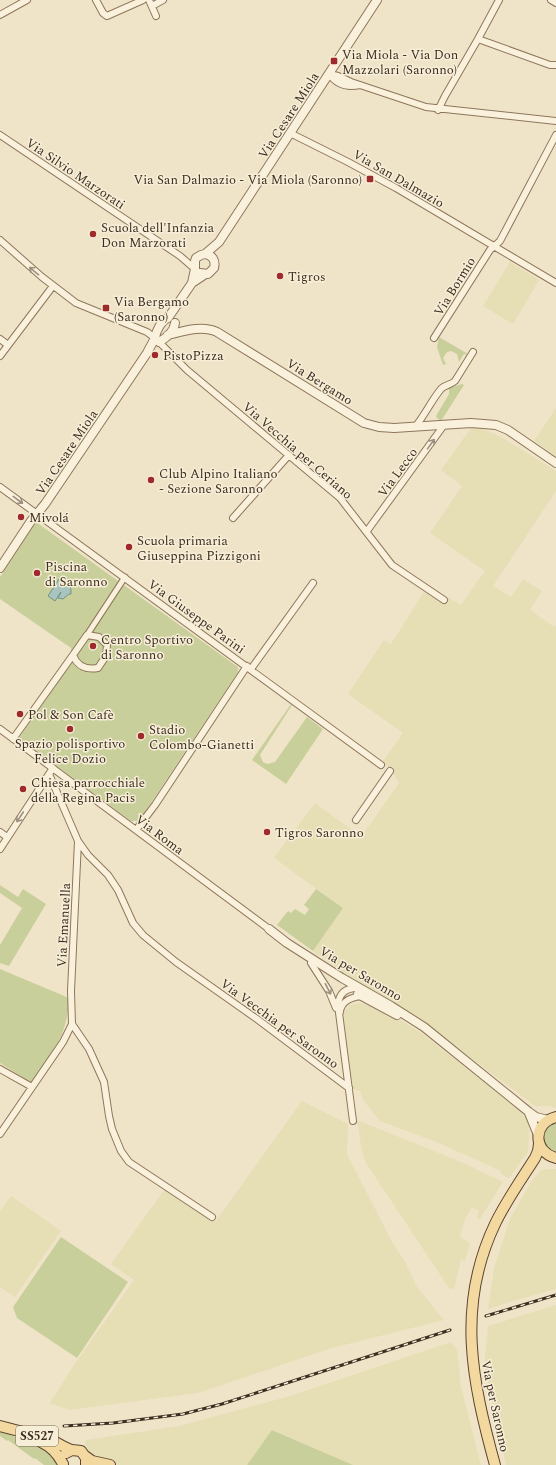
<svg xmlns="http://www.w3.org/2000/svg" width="556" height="1465" viewBox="0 0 556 1465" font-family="Spectral,serif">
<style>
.farmland{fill:#e6deb5}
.green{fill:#c9cf9b}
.water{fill:#a9c4bc;stroke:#6f938a}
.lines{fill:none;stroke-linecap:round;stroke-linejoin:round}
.pedestrian-casing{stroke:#8d765c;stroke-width:7}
.minor-casing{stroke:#8d765c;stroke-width:8}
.tertiary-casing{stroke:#8d765c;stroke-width:10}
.primary-casing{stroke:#5b4430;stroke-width:12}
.pedestrian{stroke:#faf1dc;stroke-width:5}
.minor{stroke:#faf1dc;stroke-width:6}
.tertiary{stroke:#faf1dc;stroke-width:8}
.primary{stroke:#f3d9a0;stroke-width:10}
.rail-casing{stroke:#3d2e20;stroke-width:3}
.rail{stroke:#f7eed8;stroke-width:1.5;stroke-dasharray:4.5;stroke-linecap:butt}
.oneway{stroke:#9c907e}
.poi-dot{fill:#9e2a2b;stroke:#f7eed8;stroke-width:1.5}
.labels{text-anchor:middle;stroke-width:3;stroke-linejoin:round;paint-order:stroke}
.shield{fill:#f7eed8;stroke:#756857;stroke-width:1}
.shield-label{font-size:12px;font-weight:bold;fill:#3d2e20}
.poi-label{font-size:13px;fill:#3d2e20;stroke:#f7eed8;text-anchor:start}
.street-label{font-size:13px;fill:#3d2e20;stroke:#f7eed8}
</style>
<rect width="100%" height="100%" fill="#f0e4c8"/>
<path class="farmland" d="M510,262L539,280L513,324L483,306Z
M556,408V456L534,441Z
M473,425L501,437L556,471V491L493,586L511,597L523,579L542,591L530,610L554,627L556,625V1108L548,1106H535L418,1018L364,987L313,951L343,908L274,858L315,803L361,837L399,783L392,771L383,761L403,733L348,694L384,640L391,644L424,592L443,604L447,597L461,605L485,571L430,533L462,486L441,470Z
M361,1003L385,1011L420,1032L517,1108L528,1120L529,1135L528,1152L509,1178L504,1176L499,1170L434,1141L380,1121L363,1100L360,1091L353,1089L343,1013L350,1005Z
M302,1101L348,1124L347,1154L392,1242L404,1260L417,1287L444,1320L332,1348L198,1393L69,1410L50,1403L76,1362L134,1280L111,1264L165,1189L216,1221Z
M357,1120L461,1162L503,1182L480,1219L477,1218L479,1211L472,1207L465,1219L460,1237L470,1243L465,1261L461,1260L454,1289L449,1288L366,1163L362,1152Z
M547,1169H556V1289L503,1304L488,1309L494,1268L510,1219L531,1182L541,1170Z
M11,1196L61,1231L15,1297L0,1287V1211Z
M556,1305V1465H506L484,1366L488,1326Z
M451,1342L457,1350L461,1387L481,1465H353L273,1430L247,1465H118L83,1451L86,1440L179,1426L287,1397Z"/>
<path class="green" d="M439,337L468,354L467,355L464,354L459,362L457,354L451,351L447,352L443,358L446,364L443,365L437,347Z
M462,384L464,385L441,421L437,418L436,416L449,394V388Z
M36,522L238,667V672L139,821H131L19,738L72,662L71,648L0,599V577Z
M291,704L292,705L260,755L263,762L267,764L275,762L307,717L323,729L286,784L252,760Z
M0,885L18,897L23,889L46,904L9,966L0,963V945L22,908L0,893Z
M316,889L343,908L313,951L277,925L288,911L291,913L295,909L305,915L309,909L304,905Z
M0,969L69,998C68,1035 52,1054 32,1083L0,1063Z
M556,1122V1153C540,1146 540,1129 556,1122Z
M61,1237L128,1282L77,1358L17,1318L13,1307Z
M0,1429L11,1434L16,1438L47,1450L60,1465H44L35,1458L34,1459L8,1440L7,1441L0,1436Z
M272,1430L353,1465H247Z"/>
<path class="water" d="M59,579L66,583L67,582C71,585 71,589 71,594H69L63,599L58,598L61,592L55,601L48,596Z"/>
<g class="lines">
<g class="pedestrian-casing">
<path id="pedestrian" d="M87,635L125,577"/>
</g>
<g class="minor-casing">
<path id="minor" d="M96,0L103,13L107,16L143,0
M149,0L156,16
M551,0L556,3
M152,6L163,0
M0,15L27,0
M478,39L550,65H556
M329,74L338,76L351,82L426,107L556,121
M329,74C337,85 347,88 360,85
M438,110L445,96L478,39L499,0
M290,133L348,162L396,188L556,283
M0,135L180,256L195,269
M0,240L42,277L76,303L147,332L155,338
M434,338L490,250L500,241L556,135
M0,339L8,345
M159,342L187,370L340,498L392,565L444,600
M0,356L53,286
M415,427C425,415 431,401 441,389C444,385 451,385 455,381L473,352
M0,487L381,765
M233,518L289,455
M367,531L444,425
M87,635L99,637L107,645L106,656L98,668C86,670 77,666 73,655Z
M251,669L313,583
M0,729L269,929
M13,739L73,655
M53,768L49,774L78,841L88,855L108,875L118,890L133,923L143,935L176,962L257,1019L349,1088
M356,820L390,771
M136,830L155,805L247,666
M0,832L7,837
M0,849L49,774
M311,963L329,991L336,1008
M340,1012C341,1001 352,997 362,996
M72,1024L89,1049L104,1082L109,1116L112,1129L121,1151L129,1162L212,1217
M0,1069L32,1087
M353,1121L338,1005C339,993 346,988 357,988
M0,1134L63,1042L72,1024L71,991L78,841"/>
</g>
<g class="tertiary-casing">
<path id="tertiary" d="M200,273L208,274L214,268C216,260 212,255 205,254
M192,283L195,269V261L196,258L201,255L205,254L219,242L377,0
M175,323C174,331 166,338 159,342L155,338C156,331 161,321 168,318L192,283L204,275
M168,335C184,331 202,325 217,332L364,423L379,427L394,428L471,423L496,425L508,430L556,463
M0,568L31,521L45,504L147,353L155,338
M269,929L287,943L342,978L391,1006L424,1027L529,1112L536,1117L548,1120
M358,994L397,1015
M529,1113L538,1135"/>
</g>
<g class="primary-casing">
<path id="primary" d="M556,1117C532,1123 533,1152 556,1158
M0,1426L46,1438C56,1441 62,1447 72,1450
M41,1442C52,1447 58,1454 63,1464
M66,1453L72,1450L81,1451L86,1458V1465
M85,1456L92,1461L110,1465
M495,1465C472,1381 456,1306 495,1224C506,1201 521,1180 535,1158L538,1151L539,1144"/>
</g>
<use href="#pedestrian" class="pedestrian"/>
<use href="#minor" class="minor"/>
<use href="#tertiary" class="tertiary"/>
<use href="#primary" class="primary"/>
<g class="rail-casing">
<path id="rail" d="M486,1316L556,1295
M64,1426L113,1423L183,1414L222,1404L450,1330"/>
</g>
<use href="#rail" class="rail"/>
</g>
<defs><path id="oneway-shaft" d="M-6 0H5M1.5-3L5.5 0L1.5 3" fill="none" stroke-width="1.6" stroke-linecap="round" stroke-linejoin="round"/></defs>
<g class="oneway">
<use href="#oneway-shaft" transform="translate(34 271) rotate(-141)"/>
<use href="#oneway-shaft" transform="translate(431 444) rotate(-54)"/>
<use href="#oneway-shaft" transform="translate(18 500) rotate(37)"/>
<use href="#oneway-shaft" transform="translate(20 817) rotate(124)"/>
<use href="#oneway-shaft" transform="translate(328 989) rotate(63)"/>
</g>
<g class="poi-dot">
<rect x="330" y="57" width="8" height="8" rx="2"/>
<rect x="366" y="175" width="8" height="8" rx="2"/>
<circle cx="93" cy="234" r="4"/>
<circle cx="280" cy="276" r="4"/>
<rect x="102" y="304" width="8" height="8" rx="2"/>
<circle cx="155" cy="355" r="4"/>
<circle cx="151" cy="480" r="4"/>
<circle cx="21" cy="517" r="4"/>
<circle cx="129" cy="547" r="4"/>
<circle cx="37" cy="573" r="4"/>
<circle cx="93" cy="646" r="4"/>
<circle cx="20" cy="714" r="4"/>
<circle cx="70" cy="729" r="4"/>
<circle cx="141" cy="736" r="4"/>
<circle cx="23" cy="789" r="4"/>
<circle cx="267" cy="832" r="4"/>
</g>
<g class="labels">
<rect class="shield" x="16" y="1426" width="42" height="20" rx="3"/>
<g class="shield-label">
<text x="37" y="1440">SS527</text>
</g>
<g class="poi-label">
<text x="342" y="59">Via Miola - Via Don<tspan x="342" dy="15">Mazzolari (Saronno)</tspan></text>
<text x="362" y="184" text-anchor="end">Via San Dalmazio - Via Miola (Saronno)</text>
<text x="101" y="232">Scuola dell'Infanzia<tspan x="101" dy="15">Don Marzorati</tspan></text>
<text x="288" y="281">Tigros</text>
<text x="114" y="306">Via Bergamo<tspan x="114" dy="15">(Saronno)</tspan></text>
<text x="163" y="360">PistoPizza</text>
<text x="159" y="478">Club Alpino Italiano<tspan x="159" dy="15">- Sezione Saronno</tspan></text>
<text x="29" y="522">Mivolá</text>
<text x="137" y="545">Scuola primaria<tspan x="137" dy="15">Giuseppina Pizzigoni</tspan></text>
<text x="45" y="571">Piscina<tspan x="45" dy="15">di Saronno</tspan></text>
<text x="101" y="644">Centro Sportivo<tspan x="101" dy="15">di Saronno</tspan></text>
<text x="28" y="719">Pol &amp; Son Cafè</text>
<text x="149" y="734">Stadio<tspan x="149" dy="15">Colombo-Gianetti</tspan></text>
<text x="70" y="748" text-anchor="middle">Spazio polisportivo<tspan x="70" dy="15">Felice Dozio</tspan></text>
<text x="31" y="787">Chiesa parrocchiale<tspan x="31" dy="15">della Regina Pacis</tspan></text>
<text x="275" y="837">Tigros Saronno</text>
</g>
<g class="street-label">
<text transform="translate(288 115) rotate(-57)" y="5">Via Cesare Miola</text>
<text transform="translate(76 173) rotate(34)" y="5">Via Silvio Marzorati</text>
<text transform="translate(399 178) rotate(30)" y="5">Via San Dalmazio</text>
<text transform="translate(454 286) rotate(-58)" y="5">Via Bormio</text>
<text transform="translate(320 381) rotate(32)" y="5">Via Bergamo</text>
<text transform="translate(298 450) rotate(41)" y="5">Via Vecchia per Ceriano</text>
<text transform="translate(66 452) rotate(-56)" y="5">Via Cesare Miola</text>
<text transform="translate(397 472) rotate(-54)" y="5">Via Lecco</text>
<text transform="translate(197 616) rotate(36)" y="5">Via Giuseppe Parini</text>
<text transform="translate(160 834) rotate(37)" y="5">Via Roma</text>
<text transform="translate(63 925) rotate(-87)" y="5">Via Emanuella</text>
<text transform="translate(361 973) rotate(31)" y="5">Via per Saronno</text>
<text transform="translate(280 1023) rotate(36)" y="5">Via Vecchia per Saronno</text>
<text transform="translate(496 1406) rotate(78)" y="5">Via per Saronno</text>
</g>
</g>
</svg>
